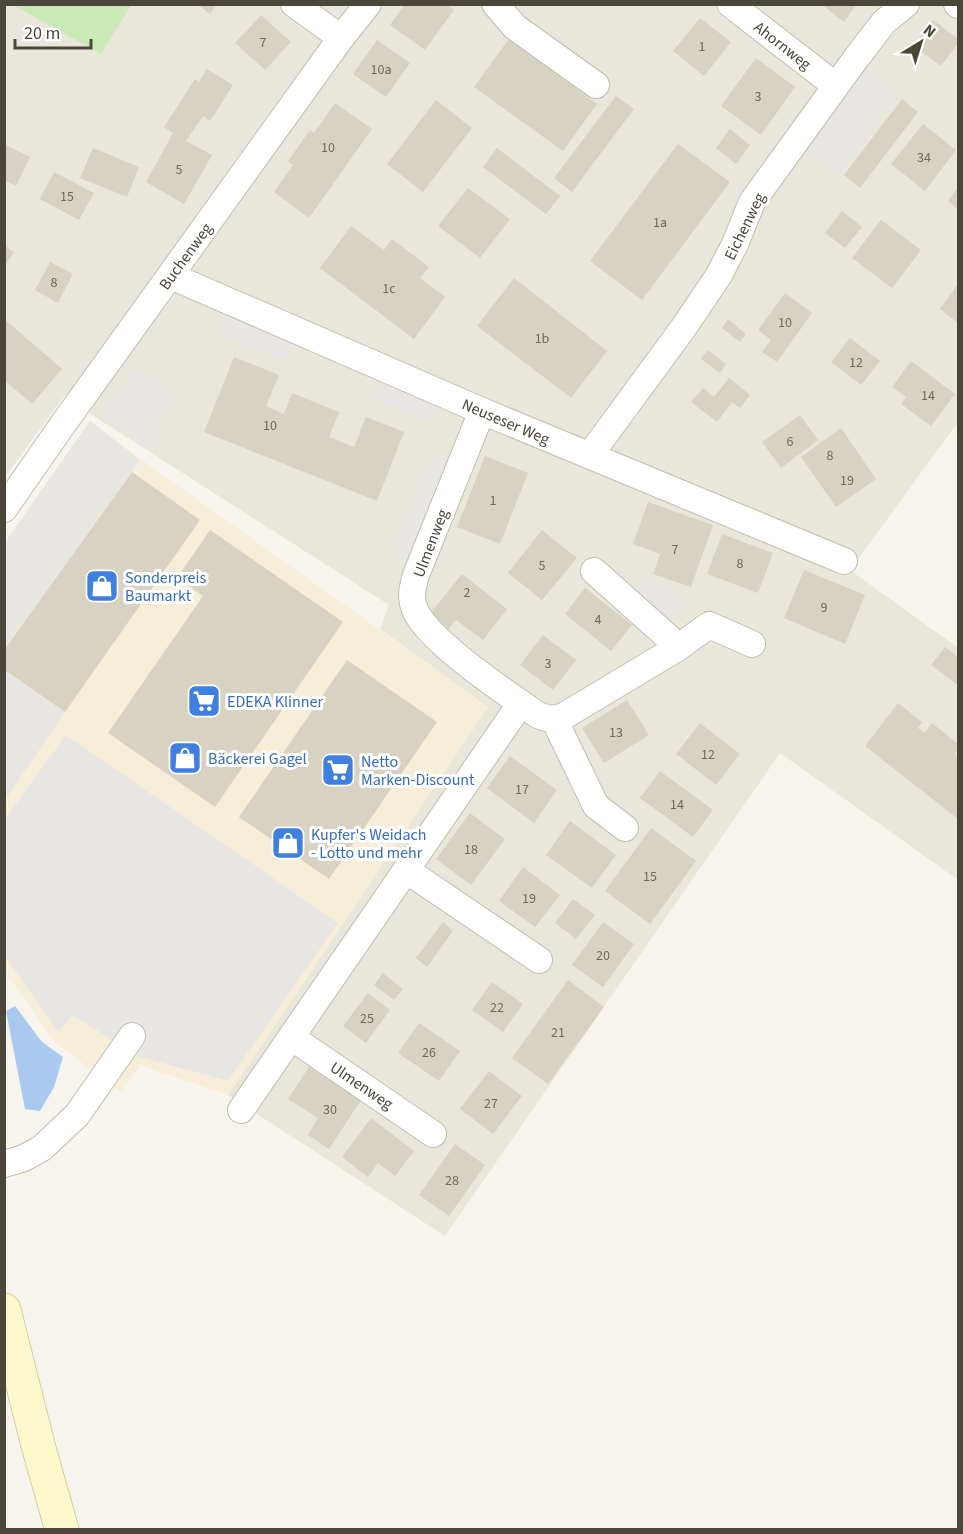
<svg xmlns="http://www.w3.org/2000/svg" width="963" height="1534" viewBox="0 0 963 1534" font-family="'Source Sans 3',sans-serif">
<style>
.residential{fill:#e9e7da}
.commercial{fill:#f6eed8}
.green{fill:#cae9b6}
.parking{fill:#e8e6e3}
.water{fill:#aac9f0}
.building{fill:#d7d2c1}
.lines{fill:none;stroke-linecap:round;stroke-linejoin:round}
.minor-casing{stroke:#c1bdae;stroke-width:28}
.secondary-casing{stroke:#d5ce9c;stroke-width:35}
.minor{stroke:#fff;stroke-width:26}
.secondary{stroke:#fef9cd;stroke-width:33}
.labels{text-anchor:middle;stroke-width:6;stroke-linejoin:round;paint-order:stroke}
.number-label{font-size:14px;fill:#6d695b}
.street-label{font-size:16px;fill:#4a4639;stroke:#fff}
.shop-label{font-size:16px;fill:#366cbe;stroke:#fff;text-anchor:start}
</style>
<rect width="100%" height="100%" fill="#f6f4ec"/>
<path class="residential" d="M5,5H958V422L850,570L958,648V880L780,753L445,1236L228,1095L488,707L380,629L389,605L89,413L65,395L5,477Z"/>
<path class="commercial" d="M90,421L157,471L488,707L228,1095L141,1066L120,1092L54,1041L5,972L4,543Z"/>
<path class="green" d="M13,5L131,4V5L101,54Z"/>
<path class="parking" d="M865,71L898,96L839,173L806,148Z
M222,314L292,342L284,360L215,332Z
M137,367L177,396L153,430L160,435L150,449L102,415Z
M380,380L440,405L433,423L372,399Z
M90,421L140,460L5,649V543Z
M433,454L450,461L408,562L391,556Z
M647,573L684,602L670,620L633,590Z
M5,670L65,712L5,800Z
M66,735L338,923L228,1081L137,1056L73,1015L58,1032L5,956V819Z"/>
<path class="water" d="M15,1006L42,1042L63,1057L54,1087L40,1111L25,1109L6,1011Z"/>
<path class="building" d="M197,4H217L210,14Z
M405,4H446L454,10L425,50L390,25Z
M821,4H857L844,22Z
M261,15L291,42L265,70L235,43Z
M700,18L731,42L704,76L673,51Z
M933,20L958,39V43L941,66L914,46Z
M509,39L597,104L563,151L474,87Z
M377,40L410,63L386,97L353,74Z
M756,58L795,87L761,135L721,106Z
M207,69L233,85L210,121L203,116L186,141L212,155L184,204L146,182L173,133L164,127L195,79L199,82Z
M616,96L634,109L572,192L554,178Z
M902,99L918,112L860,188L844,175Z
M436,100L472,128L423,192L387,164Z
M335,103L372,129L309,218L274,192L293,165L288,161L310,130L314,133Z
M923,124L956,150L925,191L891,164Z
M730,129L750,145L736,164L716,148Z
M4,144L30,157L16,186L4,180Z
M678,144L730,182L642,300L590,261Z
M93,148L139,167L127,197L80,178Z
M497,148L560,196L546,214L483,167Z
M54,172L94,193L79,220L40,199Z
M958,187V210L948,201Z
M468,188L510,219L480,258L438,226Z
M842,211L862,227L845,248L825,233Z
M881,220L921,250L892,288L852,258Z
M351,226L384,250L392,239L429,267L420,278L445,297L414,339L320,268Z
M4,245L14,252L4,267Z
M50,262L73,274L58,303L35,290Z
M514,278L607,351L571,398L477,326Z
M958,284V323L940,309Z
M785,293L812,313L777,362L762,352L771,340L758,330Z
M4,319L62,369L32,404L4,380Z
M728,319L746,334L740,342L722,328Z
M850,338L880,361L861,385L831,362Z
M708,350L726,364L720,373L701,359Z
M234,357L279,375L266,406L284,414L292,393L339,412L329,437L354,447L366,417L404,432L377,501L204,432Z
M911,361L955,394L931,426L901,404L906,397L892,387Z
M729,378L750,395L740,408L732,402L717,422L691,402L703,388L714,397Z
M800,415L818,440L781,468L762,442Z
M841,428L876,479L836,507L801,457Z
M485,456L528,473L500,544L457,527Z
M132,472L200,520L65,712L5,670V649Z
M648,502L713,525L691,587L653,574L660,554L633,544Z
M210,530L343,622L215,807L108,733L203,596L177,578Z
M542,530L577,558L542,600L508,573Z
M722,534L773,553L758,593L707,574Z
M804,570L865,595L845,644L784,618Z
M462,574L507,609L483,640L456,620L449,629L430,614Z
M585,588L632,625L611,651L565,614Z
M543,635L576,660L553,690L520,665Z
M945,647L958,657V685L931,665Z
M347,660L437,722L329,879L239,817Z
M627,700L649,735L604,763L582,728Z
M898,703L922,722L918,728L925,733L932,723L958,744V749L955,754L958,757V819L865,746Z
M700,723L740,754L716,785L676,754Z
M510,756L557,790L534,823L487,788Z
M660,771L713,810L693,837L640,798Z
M470,813L505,839L471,885L436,859Z
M570,821L616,855L592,888L546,855Z
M651,828L696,861L650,924L605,891Z
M523,867L560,895L535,927L499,901Z
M573,899L595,915L576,939L555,923Z
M443,922L453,931L427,967L416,958Z
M603,922L634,944L603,987L572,965Z
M383,973L403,989L394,1000L374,985Z
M568,980L604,1007L548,1084L512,1058Z
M492,982L523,1004L503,1032L472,1010Z
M368,993L390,1010L366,1043L343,1026Z
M419,1023L460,1051L439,1081L398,1053Z
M309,1067L361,1100L329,1149L308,1135L318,1118L288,1099Z
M489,1071L522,1096L493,1134L460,1109Z
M371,1118L414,1151L395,1176L378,1163L368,1177L342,1157Z
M455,1144L485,1165L449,1216L419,1195Z"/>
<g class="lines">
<g class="minor-casing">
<path id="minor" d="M294,4L341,38
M495,4L515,27L596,85
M730,4L836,86
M957,4L958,5
M171,276L482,411L844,561
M482,411L416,575C413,586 410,596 414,607C424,639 507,693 536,714C546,719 553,720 564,716L679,647L709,625L752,644
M590,455L684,327L719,275L735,244L752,202L857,57L884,22L906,4
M4,509L61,427L341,38L368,4
M594,571L679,647
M554,719L596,806L625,828
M406,870L539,960
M291,1037L433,1134
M241,1110L521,703
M4,1164L24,1158L42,1148L77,1115L132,1036"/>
</g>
<g class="secondary-casing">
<path id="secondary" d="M4,1310L38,1445L62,1530"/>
</g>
<use href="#minor" class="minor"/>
<use href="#secondary" class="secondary"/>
</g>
<defs>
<g id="shop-square" transform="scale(1.725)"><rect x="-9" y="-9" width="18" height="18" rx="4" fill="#3f7fe0" stroke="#fff"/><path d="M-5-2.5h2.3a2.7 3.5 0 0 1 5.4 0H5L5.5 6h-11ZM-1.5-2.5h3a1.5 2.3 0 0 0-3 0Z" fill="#fff"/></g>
<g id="supermarket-square" transform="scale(1.725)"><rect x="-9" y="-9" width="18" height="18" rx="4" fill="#3f7fe0" stroke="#fff"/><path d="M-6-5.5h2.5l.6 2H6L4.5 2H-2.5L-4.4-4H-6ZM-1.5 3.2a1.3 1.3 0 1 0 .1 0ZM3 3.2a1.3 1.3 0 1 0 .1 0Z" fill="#fff"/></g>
</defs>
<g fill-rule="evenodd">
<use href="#shop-square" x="102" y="586"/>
<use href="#supermarket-square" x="204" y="701"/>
<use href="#shop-square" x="185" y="758"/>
<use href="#supermarket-square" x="338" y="770"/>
<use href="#shop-square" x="288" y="843"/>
</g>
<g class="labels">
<g class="number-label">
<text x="263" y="47">7</text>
<text x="702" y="51">1</text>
<text x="381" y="74">10a</text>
<text x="758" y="101">3</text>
<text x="328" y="152">10</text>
<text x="924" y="162">34</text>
<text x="179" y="174">5</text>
<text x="67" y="201">15</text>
<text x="660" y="227">1a</text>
<text x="54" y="287">8</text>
<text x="389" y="293">1c</text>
<text x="785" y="327">10</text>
<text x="542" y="343">1b</text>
<text x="856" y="367">12</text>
<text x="928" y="400">14</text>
<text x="270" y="430">10</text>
<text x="790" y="446">6</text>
<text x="830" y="460">8</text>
<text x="847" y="485">19</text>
<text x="493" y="505">1</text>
<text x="675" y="554">7</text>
<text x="740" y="568">8</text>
<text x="542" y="570">5</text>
<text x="467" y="597">2</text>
<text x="824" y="612">9</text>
<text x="598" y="624">4</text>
<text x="548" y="668">3</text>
<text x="616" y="737">13</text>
<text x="708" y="759">12</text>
<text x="522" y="794">17</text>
<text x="677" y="809">14</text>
<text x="471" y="854">18</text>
<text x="650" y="881">15</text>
<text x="529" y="903">19</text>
<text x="603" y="960">20</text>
<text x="497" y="1012">22</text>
<text x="367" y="1023">25</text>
<text x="558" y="1037">21</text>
<text x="429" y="1057">26</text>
<text x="491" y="1108">27</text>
<text x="330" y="1114">30</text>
<text x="452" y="1185">28</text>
</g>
<g class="street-label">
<text transform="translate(783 45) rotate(38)" y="6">Ahornweg</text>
<text transform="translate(744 226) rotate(-64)" y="6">Eichenweg</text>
<text transform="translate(185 256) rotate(-54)" y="6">Buchenweg</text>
<text transform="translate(506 421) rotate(23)" y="6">Neuseser Weg</text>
<text transform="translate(430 543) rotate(-69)" y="6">Ulmenweg</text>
<text transform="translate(362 1085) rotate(34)" y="6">Ulmenweg</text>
</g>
<g class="shop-label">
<text x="125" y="583">Sonderpreis<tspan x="125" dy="18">Baumarkt</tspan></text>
<text x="227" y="707">EDEKA Klinner</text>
<text x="208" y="764">Bäckerei Gagel</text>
<text x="361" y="767">Netto<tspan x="361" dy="18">Marken-Discount</tspan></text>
<text x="311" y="840">Kupfer's Weidach<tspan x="311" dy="18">- Lotto und mehr</tspan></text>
</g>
</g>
<rect width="963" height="1534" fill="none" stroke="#4a4639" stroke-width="12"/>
<g transform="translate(921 42) rotate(38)" stroke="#ffffff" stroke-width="4.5" paint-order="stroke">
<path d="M0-4.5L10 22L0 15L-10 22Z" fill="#4a4639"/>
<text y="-9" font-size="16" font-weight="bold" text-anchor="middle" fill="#4a4639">N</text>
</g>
<path d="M15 39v9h76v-9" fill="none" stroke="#4a4639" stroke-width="3"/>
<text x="24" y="39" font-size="18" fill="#4a4639" stroke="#ffffff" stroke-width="4.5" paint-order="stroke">20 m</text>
</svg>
